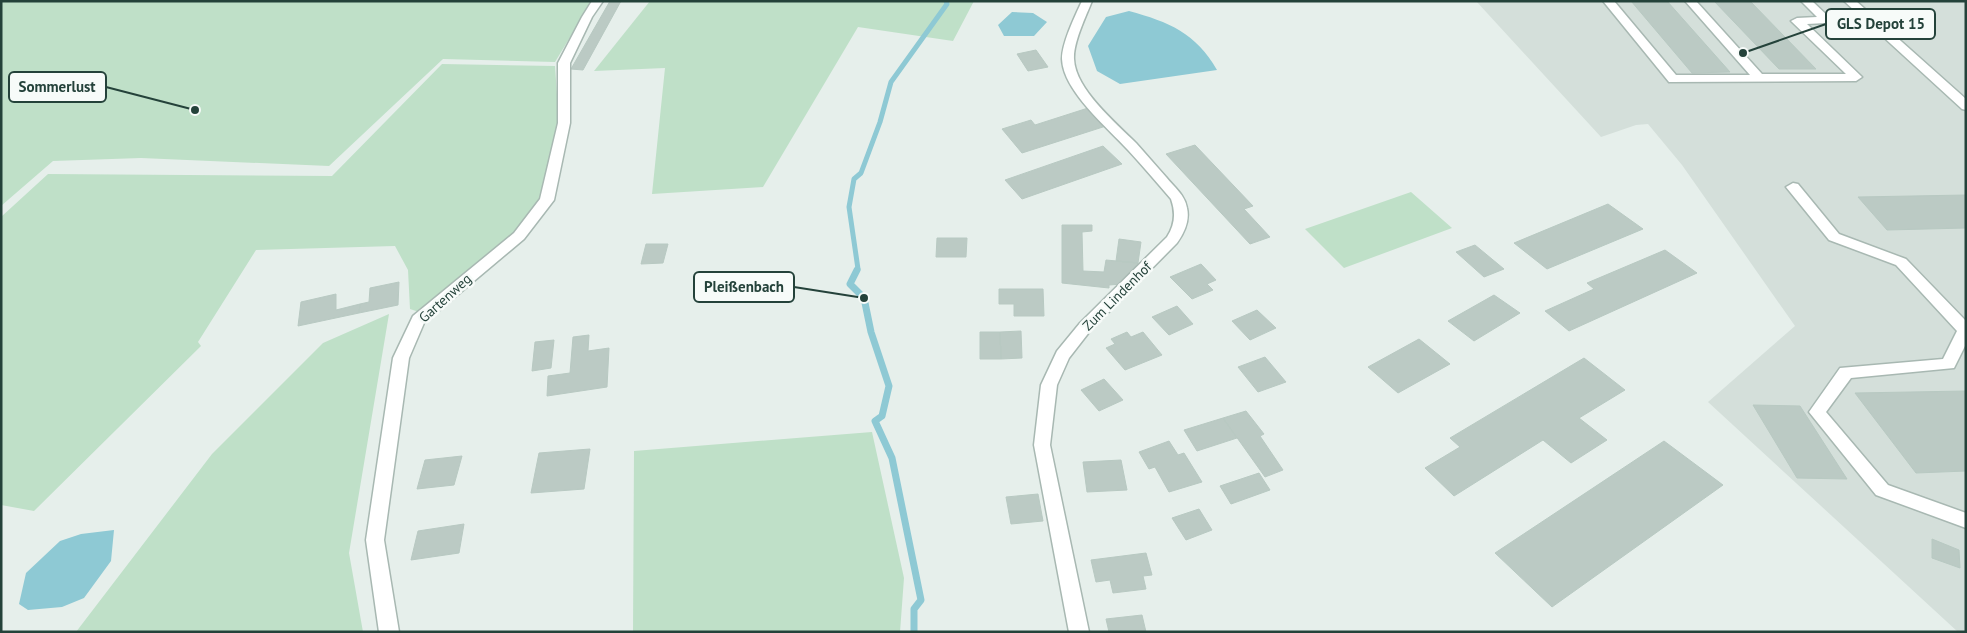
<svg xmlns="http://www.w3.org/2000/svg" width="1967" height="633" viewBox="0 0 1967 633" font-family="'PT Sans',sans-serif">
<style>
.built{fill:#d4dfda}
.green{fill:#bfe0c8}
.water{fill:#8ec9d4}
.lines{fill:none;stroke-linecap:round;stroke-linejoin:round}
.stream-far1{stroke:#8ec9d4;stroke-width:5}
.stream{stroke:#8ec9d4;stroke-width:7}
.building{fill:#bbcac4;stroke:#b8c9c2}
.minor-casing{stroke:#a8b8b2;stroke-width:3}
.minor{fill:#fff;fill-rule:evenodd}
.labels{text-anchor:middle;stroke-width:5;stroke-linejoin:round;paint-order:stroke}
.street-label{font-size:14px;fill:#24423a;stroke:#f7fbf9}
.leader{fill:none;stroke:#24423a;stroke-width:2}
.callout-dot{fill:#24423a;stroke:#f7fbf9;stroke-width:2}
.callout{fill:#f7fbf9;stroke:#24423a;stroke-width:2}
.callout-label{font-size:15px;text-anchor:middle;font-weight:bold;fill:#24423a}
</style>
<rect width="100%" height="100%" fill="#e6efeb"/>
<path class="built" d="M1476,1H1966V632H1958L1708,402L1795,326L1682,165L1648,124L1636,125L1601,137Z"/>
<path class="green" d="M1,1H592L555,62L443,59L329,166L141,158L53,161L1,206Z
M650,1H974L953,41L858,27L763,187L652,194L665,68L594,71Z
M442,64L555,66L559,123L540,202L513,237L419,312L410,309L408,270L395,246L256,250L198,342L201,346L34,511L1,505V217L48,174L332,176Z
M1411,192L1452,228L1344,268L1305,229Z
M389,314L349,553L363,632H76L212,454L323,343Z
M872,432L904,578L900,632H633L634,451Z"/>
<path class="water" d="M1129,11C1169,22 1196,33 1217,70L1120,84L1097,71L1088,46L1106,17Z
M1012,12L1033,13L1047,22L1034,36H1004L998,25Z
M114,530L111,561L84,598L62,607L28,610L19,604L26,573L60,541L81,534Z"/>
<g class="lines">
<path class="stream-far1" d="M857,271L858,269L849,207L854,179L861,173L880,122L891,82L947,4L946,1"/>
<path class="stream" d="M857,270L850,284L864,298L871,332L889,386L882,416L875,421L892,458L921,600L914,609V632"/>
</g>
<path class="building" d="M610,1H621L583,70L571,69Z
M1631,1H1667L1730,72L1692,73Z
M1714,1H1750L1816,69H1779Z
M1036,50L1048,67L1028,71L1017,54Z
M1088,108L1106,126L1022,153L1002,129L1031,120L1035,125Z
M1195,145L1253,206L1244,209L1270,237L1250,244L1166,154Z
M1103,146L1122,164L1022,199L1005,180Z
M1966,195V228L1887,230L1858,197Z
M1608,204L1643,229L1547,269L1514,243Z
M1062,225H1092V231L1082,232L1083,271L1104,272L1106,260L1138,263L1122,284L1109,285V288L1062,283Z
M937,238H967L966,257H936Z
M1119,239L1141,242L1138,263L1116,261Z
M646,244H668L663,263L641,264Z
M1475,245L1504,269L1484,277L1456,252Z
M1665,250L1697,273L1569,331L1545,311L1594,289L1587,283Z
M1201,264L1216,280L1207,284L1213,290L1192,299L1170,277Z
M399,282L398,305L359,313L360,304L369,302L370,288Z
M999,289H1043L1044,316H1014V304H999Z
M336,294V310L360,304L359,313L298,326L301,302Z
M1494,295L1520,313L1474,341L1448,321Z
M1177,306L1193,324L1169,335L1152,317Z
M1257,310L1276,328L1250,340L1232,321Z
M1021,331L1022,358L1001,359L1000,332Z
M980,332H1000L1001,359H980Z
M1127,332L1131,337L1143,332L1162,355L1125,370L1106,348L1115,344L1111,339Z
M589,335L588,351L609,348L607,387L547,396L548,376L570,373L573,337Z
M1419,339L1450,364L1398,393L1368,367Z
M554,340L551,368L532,371L535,342Z
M1265,357L1286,382L1258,392L1238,367Z
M1584,358L1625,390L1579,418L1607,440L1571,463L1543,440L1454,496L1425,468L1460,447L1450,438Z
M1104,379L1123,400L1099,411L1081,390Z
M1966,391V471L1916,473L1855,393Z
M1753,405L1800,406L1847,479L1797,478Z
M1246,411L1264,434L1260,436L1283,470L1265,477L1223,418Z
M1223,418L1237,438L1197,451L1184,430Z
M1169,441L1178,455L1184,453L1202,482L1169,492L1155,467L1149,469L1139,452Z
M1664,441L1723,485L1552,607L1495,553Z
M590,449L584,489L531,493L539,453Z
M462,456L454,485L417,489L425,460Z
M1121,460L1127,490L1087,492L1083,462Z
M1259,473L1270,490L1231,504L1220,486Z
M1038,494L1043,521L1011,524L1006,497Z
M1199,509L1212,530L1186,540L1172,518Z
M464,524L459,553L411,560L418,531Z
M1932,539L1959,550L1960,568L1932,558Z
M1146,553L1152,575L1143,576L1146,589L1113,593L1110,580L1096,582L1091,560Z
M1142,615L1146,632H1109L1106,619Z"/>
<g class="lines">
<g class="minor-casing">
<path id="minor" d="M592,1H603L592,17L570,63V123L554,200L524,239L424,323L409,358L384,540L399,632H379L366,540L393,358L413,316L514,233L540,199L558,123V63L582,17Z
M1082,1H1092C1086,16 1073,43 1074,59C1075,89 1116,123 1136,143C1146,154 1156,166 1166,177C1174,187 1185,195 1187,208C1190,221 1184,233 1177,243L1090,331L1069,358L1057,385L1050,445L1089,632H1069L1034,445L1041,385L1057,351L1080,323L1167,237C1175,225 1176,213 1171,199C1157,183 1143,166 1128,150C1108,128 1063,91 1062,59C1062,43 1075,16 1082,1Z
M1603,1H1614L1676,75H1750L1685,1H1696L1762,74H1846L1791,21L1797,18L1817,17L1801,1H1812L1832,20L1826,23L1807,24L1862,77L1856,81L1669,82Z
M1844,1H1856L1966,99V110L1962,109Z
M1793,183L1798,184L1839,234L1906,259L1966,321V344L1954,368L1851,378L1826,412L1888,485L1966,513V528L1876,495L1809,412L1840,368L1943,359L1957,331L1896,265L1829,240L1786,187Z"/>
</g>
<use href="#minor" class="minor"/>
</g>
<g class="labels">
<g class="street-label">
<text transform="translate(1117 296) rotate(-45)" y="5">Zum Lindenhof</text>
<text transform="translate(445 298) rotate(-42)" y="5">Gartenweg</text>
</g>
</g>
<path class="leader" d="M1743 53L1826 24M195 110L106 87M864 298L794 287"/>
<g class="callout-dot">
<circle cx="1743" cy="53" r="5"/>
<circle cx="195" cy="110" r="5"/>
<circle cx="864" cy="298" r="5"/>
</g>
<g class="callout">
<rect x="1826" y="9" width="109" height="30" rx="5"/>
<rect x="9" y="72" width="97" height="30" rx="5"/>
<rect x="694" y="272" width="100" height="30" rx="5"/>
</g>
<g class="callout-label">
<text x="1881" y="29">GLS Depot 15</text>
<text x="57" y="92">Sommerlust</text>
<text x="744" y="292">Pleißenbach</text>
</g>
<rect width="1967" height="633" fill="none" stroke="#24423a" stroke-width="5"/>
</svg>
